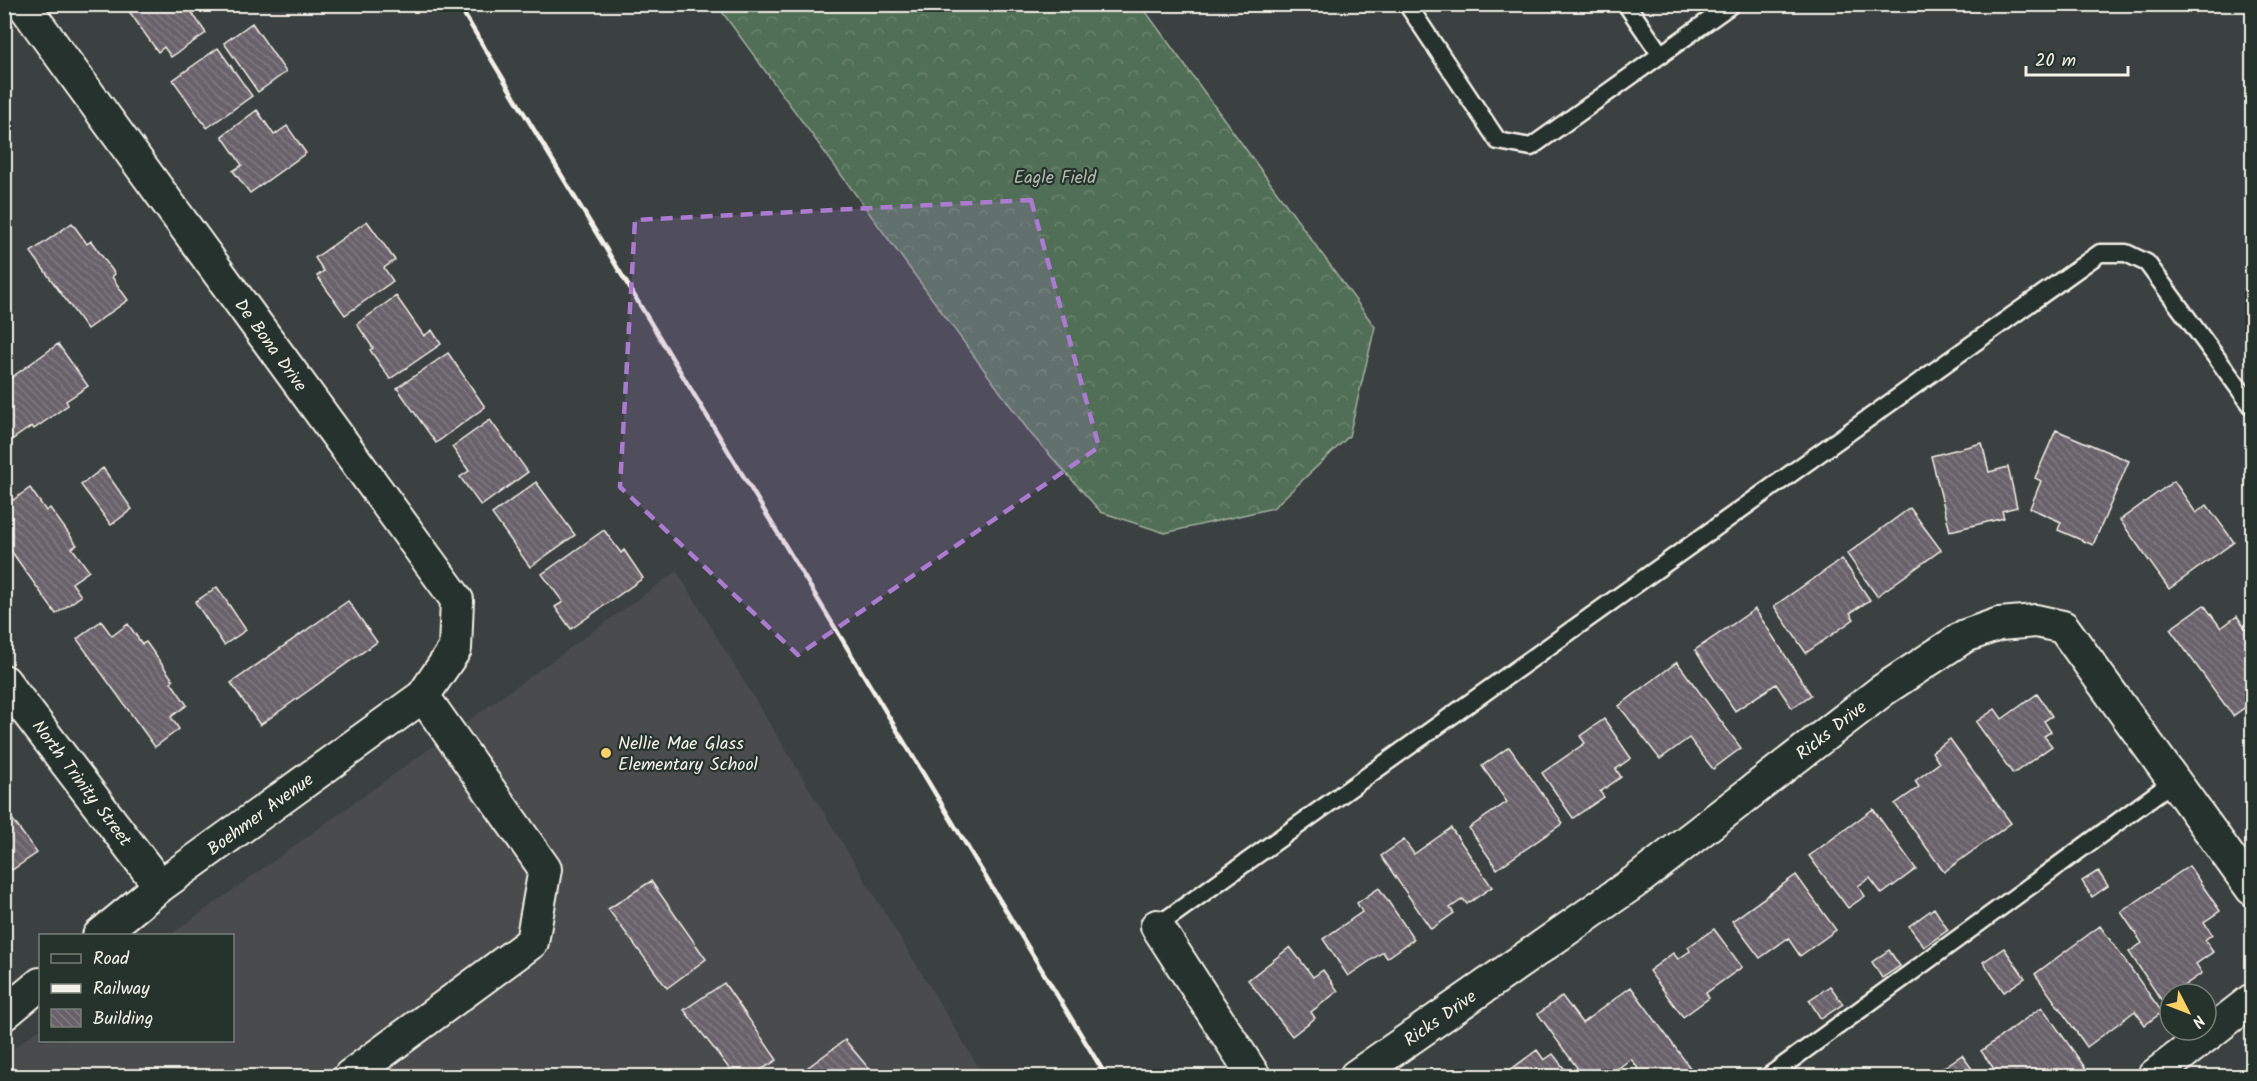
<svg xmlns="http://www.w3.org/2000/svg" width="2257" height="1081" viewBox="0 0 2257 1081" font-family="Kalam,sans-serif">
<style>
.built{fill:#484b4d}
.forest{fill:url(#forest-crowns);stroke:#a2b09f;stroke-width:1.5}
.building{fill:url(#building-back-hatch);stroke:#f4f1e8;stroke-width:1.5}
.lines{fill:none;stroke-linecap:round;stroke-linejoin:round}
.lane-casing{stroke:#f4f1e8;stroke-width:21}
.street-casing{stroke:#f4f1e8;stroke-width:36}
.lane{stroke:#26332d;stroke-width:16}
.street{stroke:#26332d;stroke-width:32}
.rail{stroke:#f4f1e8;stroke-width:4.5}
.marked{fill:#ab7bcf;fill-opacity:0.2;stroke:#ab7bcf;stroke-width:4.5;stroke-dasharray:12 8;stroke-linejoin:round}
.poi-dot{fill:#ffd166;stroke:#26332d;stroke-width:2}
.labels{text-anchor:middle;stroke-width:4.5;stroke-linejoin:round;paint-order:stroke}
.park-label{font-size:18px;fill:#b3bdae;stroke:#26332d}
.street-label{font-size:18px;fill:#f4f1e8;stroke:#26332d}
.poi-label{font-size:18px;fill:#f4f1e8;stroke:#26332d;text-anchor:start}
</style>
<defs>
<pattern id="forest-crowns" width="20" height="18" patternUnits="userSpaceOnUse" patternTransform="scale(1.5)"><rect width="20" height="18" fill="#516e56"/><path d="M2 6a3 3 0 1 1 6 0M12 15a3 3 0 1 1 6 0" fill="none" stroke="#6b836e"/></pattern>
<pattern id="building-back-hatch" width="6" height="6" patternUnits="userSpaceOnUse" patternTransform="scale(1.5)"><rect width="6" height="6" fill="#6a626b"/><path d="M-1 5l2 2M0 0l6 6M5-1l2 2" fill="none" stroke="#807980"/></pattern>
</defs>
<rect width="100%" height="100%" fill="#3a4140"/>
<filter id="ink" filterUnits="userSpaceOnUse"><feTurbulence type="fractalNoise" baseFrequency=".0167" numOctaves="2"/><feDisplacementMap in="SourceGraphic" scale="12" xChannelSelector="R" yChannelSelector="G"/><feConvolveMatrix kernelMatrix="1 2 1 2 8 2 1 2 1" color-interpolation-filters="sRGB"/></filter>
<g filter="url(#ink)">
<path class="built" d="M677,571L984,1076H5L4,1055L40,1029V1040H232V936L170,935Z"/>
<path class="forest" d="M717,5H1141L1375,327L1349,436L1273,508L1165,533L1101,512L1031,434Z"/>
<path class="building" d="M129,4H186L206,33L171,57L164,47L158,52L126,7Z
M252,23L286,72L258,92L224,43Z
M218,48L252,96L207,128L173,80Z
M257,110L274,135L287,126L306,153L250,193L233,171L242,165L222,136Z
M367,221L395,260L384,268L393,281L345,315L317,276L324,271L315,258Z
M72,223L87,244L91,241L115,274L112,277L128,300L87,329L31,252Z
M396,296L424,336L432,330L441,344L390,379L370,350L373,348L357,324Z
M58,344L88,386L66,401L68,405L34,429L32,426L10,441L4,434V383Z
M448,353L485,407L436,443L397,388Z
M490,420L528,472L481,506L460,477L469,471L452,447Z
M2056,430L2129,461L2093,545L2058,530L2061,522L2030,508L2041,481L2035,478Z
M1982,443L1989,472L2008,467L2017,507L2002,511L2004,518L1950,531L1931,456Z
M103,468L132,509L111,525L81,485Z
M2174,481L2196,513L2207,505L2234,542L2169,589L2120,520Z
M536,482L575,535L530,567L492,514Z
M30,488L46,511L50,508L77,545L72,548L89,571L72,583L81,596L56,614L4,541V489L13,500Z
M1910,508L1941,550L1877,596L1847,554Z
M604,530L621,553L624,550L643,578L571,629L555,607L563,602L542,574Z
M1842,559L1870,600L1850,613L1854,619L1806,653L1774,606Z
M217,587L246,630L224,645L195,602Z
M348,601L377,642L260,725L231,683Z
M2204,605L2221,628L2237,616L2252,638V702L2233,716L2170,629Z
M1755,609L1811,695L1792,708L1776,684L1735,711L1695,650Z
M101,621L112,636L128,624L142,644L146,642L173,680L171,682L187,705L171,717L179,729L155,747L77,639Z
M1677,662L1741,748L1713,769L1689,738L1660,759L1619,706Z
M2037,694L2052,716L2044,721L2051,732L2044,736L2052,746L2013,774L1976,722L1995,709L2002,719Z
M1604,719L1631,758L1616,769L1621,777L1600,792L1604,797L1573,818L1542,773L1585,743L1580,736Z
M1950,739L2011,823L1944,872L1895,804L1919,787L1915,781L1939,763L1932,752Z
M1509,747L1563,823L1497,869L1469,828L1507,802L1482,766Z
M4,808L37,853L12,870L4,859Z
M1873,809L1916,869L1882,894L1870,878L1858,886L1865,896L1848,908L1809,856Z
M1451,828L1492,887L1467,904L1463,899L1450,908L1454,913L1431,929L1381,856L1404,840L1414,854Z
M2189,866L2220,911L2204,922L2212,934L2205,940L2213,952L2196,964L2202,973L2162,1001L2129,952L2142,943L2121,912Z
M2098,871L2108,886L2092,897L2082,881Z
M1796,875L1836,930L1800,956L1788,938L1760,958L1732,921Z
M651,881L706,959L667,988L608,909Z
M1379,888L1414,939L1387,958L1383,952L1348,976L1323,939L1362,912L1357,903Z
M1934,908L1948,930L1924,947L1909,926Z
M2100,926L2162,1012L2145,1025L2135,1011L2087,1047L2035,974Z
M1714,929L1742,967L1706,993L1709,998L1683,1017L1649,971L1673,953L1678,959L1690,951L1688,947Z
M1290,947L1313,977L1323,970L1338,991L1311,1012L1315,1018L1292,1036L1248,980Z
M2004,948L2025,978L2004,992L1983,962Z
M1889,950L1900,966L1882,978L1872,962Z
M724,983L777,1060L751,1076H735L684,1010Z
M1830,986L1843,1004L1821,1019L1809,1000Z
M1631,987L1696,1076H1644L1631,1059L1608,1076H1583L1538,1014L1562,996L1582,1023Z
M2042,1007L2091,1076H2066L2063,1074L2059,1076H2050L2046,1072L2039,1076H1999L1981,1051Z
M845,1040L875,1076H796Z
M1537,1050L1544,1060L1553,1054L1570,1076H1502Z
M1962,1055L1977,1076H1931Z"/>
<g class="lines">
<g class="lane-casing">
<path id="lane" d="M1407,4L1498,141L1531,147L1732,4
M1626,4L1661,55
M1157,926L2100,253H2126L2147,263L2252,406
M1769,1076L2174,781"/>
</g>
<g class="street-casing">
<path id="street" d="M23,4L457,600L455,649L423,696L160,886L99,936
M4,681L160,886
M1157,926L1254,1076
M4,1014L40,984
M350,1076L532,942L545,869L423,696
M1356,1076L1636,881L1883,690L1965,636L1999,624L2036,621L2063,627L2252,889
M2154,1076L2252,1000"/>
</g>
<use href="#lane" class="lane"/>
<use href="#street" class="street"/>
<path class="rail" d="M458,4L1106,1076"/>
</g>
</g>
<path class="marked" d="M1031,200L1099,447L798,655L620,487L635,220Z"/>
<circle class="poi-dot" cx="606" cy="753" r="6"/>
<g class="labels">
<g class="park-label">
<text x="1055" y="183">Eagle Field</text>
</g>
<g class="street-label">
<text transform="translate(271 345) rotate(54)" y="6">De Bona Drive</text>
<text transform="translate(1831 730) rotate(-38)" y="6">Ricks Drive</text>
<text transform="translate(82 783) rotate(53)" y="6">North Trinity Street</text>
<text transform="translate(260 814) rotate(-36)" y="6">Boehmer Avenue</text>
<text transform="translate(1440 1018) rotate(-35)" y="6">Ricks Drive</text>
</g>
<g class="poi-label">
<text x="618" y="749">Nellie Mae Glass<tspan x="618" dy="21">Elementary School</tspan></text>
</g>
</g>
<rect width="2257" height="1081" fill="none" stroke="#26332d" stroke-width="24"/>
<rect x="12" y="12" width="2233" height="1057" fill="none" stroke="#f4f1e8" stroke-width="2" filter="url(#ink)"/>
<rect x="39" y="934" width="195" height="108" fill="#26332d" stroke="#787f78" stroke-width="1.5"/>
<rect x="51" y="954" width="30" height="9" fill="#26332d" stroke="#787f78" stroke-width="1.5"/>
<text x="93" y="964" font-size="18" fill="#f4f1e8">Road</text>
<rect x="51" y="984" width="30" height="9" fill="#f4f1e8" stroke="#787f78" stroke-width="1.5"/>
<text x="93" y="994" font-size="18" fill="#f4f1e8">Railway</text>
<rect x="51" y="1009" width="30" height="18" fill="url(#building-back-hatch)" stroke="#787f78" stroke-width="1.5"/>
<text x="93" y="1024" font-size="18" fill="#f4f1e8">Building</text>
<g transform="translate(2188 1012) rotate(132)"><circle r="28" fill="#26332d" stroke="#787f78" stroke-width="1.5"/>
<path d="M0-4.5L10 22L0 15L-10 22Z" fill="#ffd166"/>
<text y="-9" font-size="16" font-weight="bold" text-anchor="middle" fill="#f4f1e8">N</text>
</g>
<path d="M2026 66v9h102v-9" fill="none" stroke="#f4f1e8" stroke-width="3"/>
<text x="2035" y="66" font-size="18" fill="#f4f1e8" stroke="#26332d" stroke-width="4.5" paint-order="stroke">20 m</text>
</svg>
